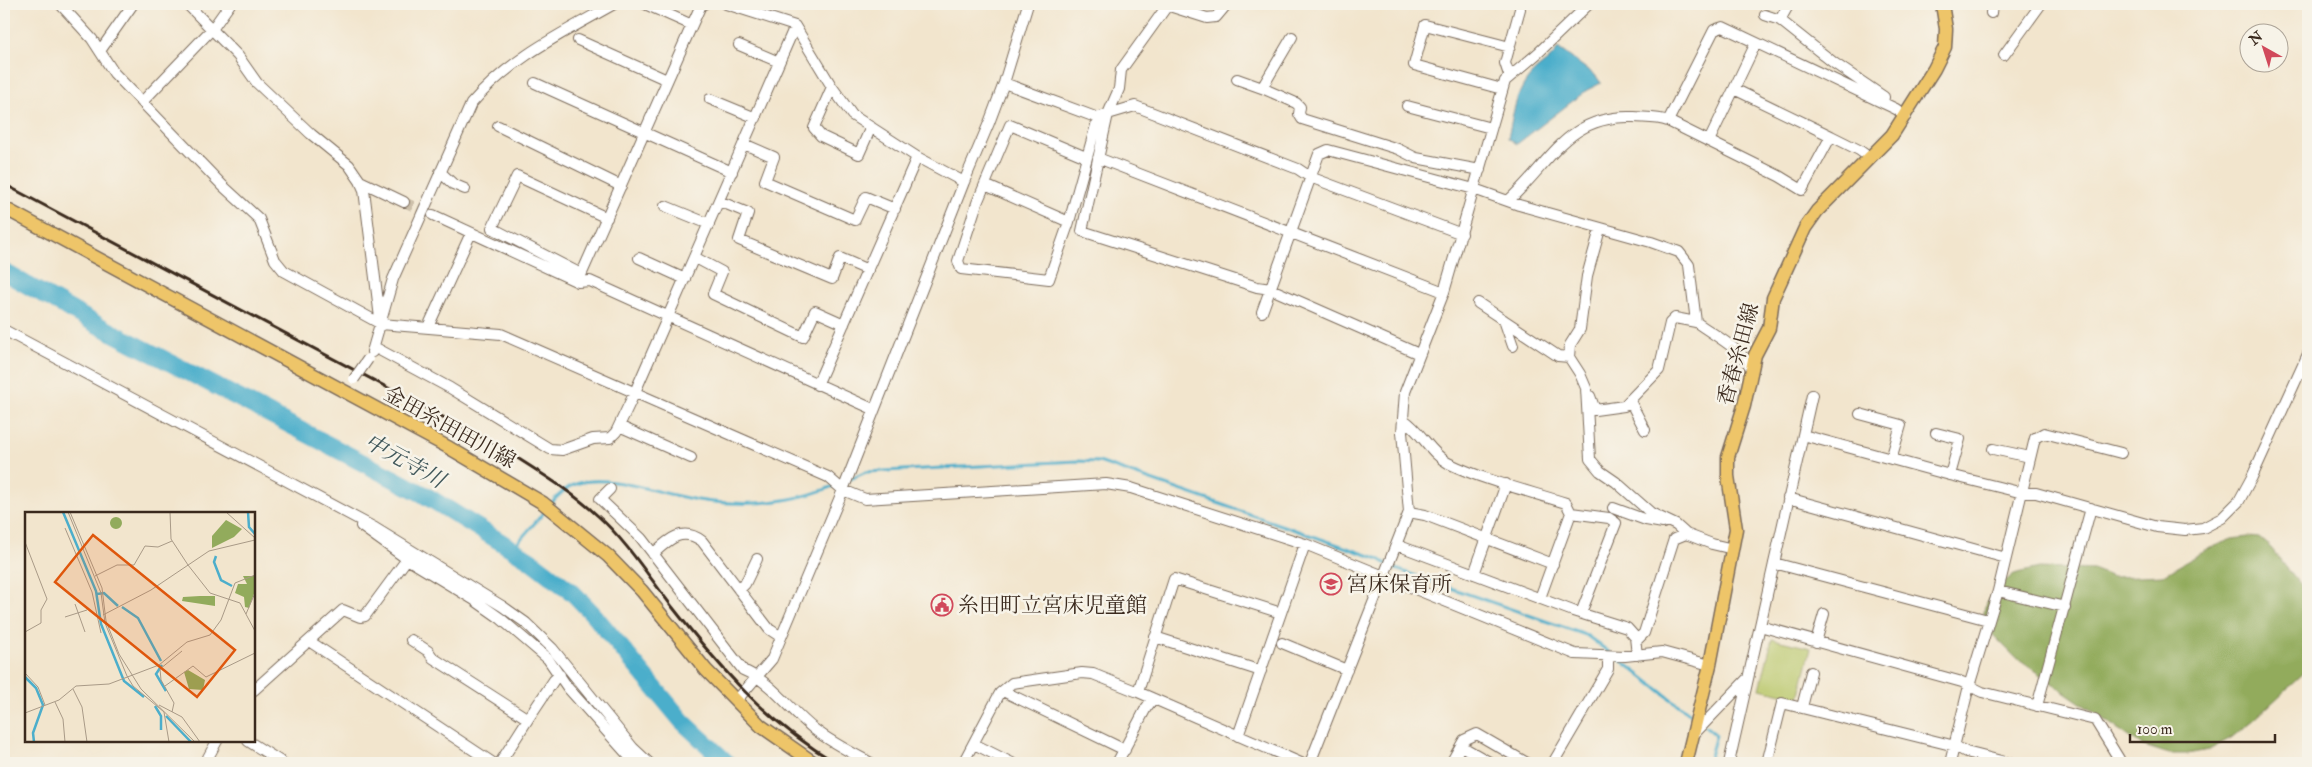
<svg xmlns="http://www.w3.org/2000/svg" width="2312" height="767" viewBox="0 0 2312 767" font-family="'IM FELL Double Pica','Noto Serif JP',serif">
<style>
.green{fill:#b8c668;stroke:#7a7843}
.forest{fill:#92ab5c;stroke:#666a3d}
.water{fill:#4caecb;stroke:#446c74}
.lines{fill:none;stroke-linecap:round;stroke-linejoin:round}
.stream{stroke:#4caecb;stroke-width:3}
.river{stroke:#4caecb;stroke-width:18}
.minor-tunnel{stroke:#cdc0aa;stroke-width:10;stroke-dasharray:10 5;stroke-linecap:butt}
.minor-casing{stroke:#7b6b5b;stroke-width:12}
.major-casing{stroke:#7b6b5b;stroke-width:15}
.minor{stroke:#fff;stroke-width:10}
.major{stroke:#eec569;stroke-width:12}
.rail{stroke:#3b2a1e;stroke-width:3}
.minor-bridge-casing{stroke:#7b6b5b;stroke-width:12;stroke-linecap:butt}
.minor-bridge{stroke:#fff;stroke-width:10}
.labels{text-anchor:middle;stroke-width:5;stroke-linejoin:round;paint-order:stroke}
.street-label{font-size:21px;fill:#3b2a1e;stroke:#f7f3e8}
.poi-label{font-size:21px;fill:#3b2a1e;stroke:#f7f3e8;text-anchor:start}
.water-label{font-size:22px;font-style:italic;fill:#41585b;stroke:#f7f3e8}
.inset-river{fill:none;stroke:#4caecb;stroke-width:2.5}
.inset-road{fill:none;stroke:#a99a87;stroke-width:1}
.view{fill:#df570d;fill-opacity:0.15;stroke:#df570d;stroke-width:2.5}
.inset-edge{fill:none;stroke:#3b2a1e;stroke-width:2.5}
</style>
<rect width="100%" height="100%" fill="#f7f3e8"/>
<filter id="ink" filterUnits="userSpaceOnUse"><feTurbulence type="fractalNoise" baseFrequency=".02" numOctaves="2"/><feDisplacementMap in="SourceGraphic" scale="10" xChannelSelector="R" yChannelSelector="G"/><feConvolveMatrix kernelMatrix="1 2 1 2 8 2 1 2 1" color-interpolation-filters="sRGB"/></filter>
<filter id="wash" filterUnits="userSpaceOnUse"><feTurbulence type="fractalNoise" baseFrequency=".0096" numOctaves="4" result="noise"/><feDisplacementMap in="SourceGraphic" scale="20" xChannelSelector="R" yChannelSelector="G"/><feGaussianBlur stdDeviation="1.12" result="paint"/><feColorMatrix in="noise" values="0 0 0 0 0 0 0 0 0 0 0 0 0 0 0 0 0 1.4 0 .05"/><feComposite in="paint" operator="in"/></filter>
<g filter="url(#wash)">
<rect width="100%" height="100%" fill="#f2e5cd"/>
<path class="green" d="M1772,639L1811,648L1799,698L1760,689Z"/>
<path class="forest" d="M2248,537L2259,538L2271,548L2308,595V669L2255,719L2231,738L2209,750L2187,754H2169L2141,745L2016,658L1985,627L1984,612L1986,602L1998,587L2014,574L2039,568L2095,570L2113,577L2163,575L2212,547L2232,539Z"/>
<path class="water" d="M1558,48L1596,76L1601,83L1587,90L1517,144L1508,138C1513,115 1515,93 1531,75C1540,65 1552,60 1558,48Z"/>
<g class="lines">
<path class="stream" d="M851,479L866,472L1077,461L1099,462L1379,559L1393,568L1586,635L1609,652
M550,505C557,496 565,488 576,484C604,474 650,490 678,496C695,500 714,503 731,503C766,505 804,499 836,485
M513,548L546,510
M1618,658L1694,717
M1705,726L1716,735L1708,763"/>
<path class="river" d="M4,272L94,323L423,494L530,560L573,593L593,614L682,721L727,763"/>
</g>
</g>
<g filter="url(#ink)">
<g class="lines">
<path class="minor-tunnel" d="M404,202L433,215"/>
<g class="minor-casing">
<path id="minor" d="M60,4L92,39L114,73L223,186L259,219L275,260L284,271L381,324L501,334L828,477L843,490L865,499L1106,484L1131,488L1305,544L1575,654L1625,656L1662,652L1710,665
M187,4L238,56L257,83L311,134L349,165L360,181L364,190L380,318
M645,4L692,25
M726,4L795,26L832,87L852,115L917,157L964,182
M1163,4L1207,18L1216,17L1227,4
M1991,13L1992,4
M1765,15L1780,20L1834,63L1884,97L1883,103
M1780,20L1789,4
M1292,37L1262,88L1296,103L1300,107L1299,114L1302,119L1398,149L1416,158L1480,170
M578,40L667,80
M739,45L779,62
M100,51L133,4
M2004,55L2041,4
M1509,75L1505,63L1520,9
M1237,79L1262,88
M535,83L732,172
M1004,83L1098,118L1108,114L1119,89L1121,70L1167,6
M832,87L814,128L821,136L859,154L871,127
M1502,89L1414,65L1425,25L1510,47
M1734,89L1756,43
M710,99L756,118
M142,102L213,28L230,4
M1407,106L1491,128
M1668,121L1714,30L1723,27L1896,109L1906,116
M498,126L621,186
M1709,141L1734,89L1831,136
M744,144L774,157L765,181L855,220L866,197L895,209
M1086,157L1010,125L977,203L958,261L961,269L1049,279L1069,222L1098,118
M1098,158L1444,292
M440,172L453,184L465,189
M360,181L404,202
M985,185L1069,222
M719,201L748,213L739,240L832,279L840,258L868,270
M1508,201C1551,163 1567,114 1634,117C1645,118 1657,117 1668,121L1779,176L1802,190L1831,136L1859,150L1870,158
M665,206L709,224
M433,215L578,282L590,281L873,409
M1600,229L1587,276L1580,329L1570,345L1569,357L1580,374L1586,388L1590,459L1600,471L1616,482L1651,513L1676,525L1686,534L1712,544L1733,549
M694,257L722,272L713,294L803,337L815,311L844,324
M639,258L685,279
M581,274L492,228L517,176L607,218
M578,282L692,25L701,5L704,4
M1478,303L1558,356L1569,357
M1262,312L1319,154L1328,150L1474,189L1519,205L1651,242L1679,252L1689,265L1696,322C1715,336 1739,347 1751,368
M1504,320L1513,346
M428,327L471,233
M4,330L375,528L502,606L526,623L552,648L633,748L649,763
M374,347L450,388L550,449L562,450L593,439L610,438L616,432L635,392L795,26
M372,352L393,279L471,104C510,58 563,33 614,4
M1419,354L1271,289L1257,287L1082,231L1108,114L1135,106L1298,169L1310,177L1462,234
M817,385L917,157
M1590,396L1595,410L1624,406L1659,370L1670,323L1675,318L1696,322
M1630,401L1645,430
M1860,414L1901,425L1891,459
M1404,420C1421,431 1430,453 1448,463C1483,480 1528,491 1566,503L1571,513L1540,598
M619,426L691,458
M1936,433L1960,439L1950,475
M1803,435L1950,475L2023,493H2036L2157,527L2185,530L2203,528L2222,518L2239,501L2252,477L2308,354
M1993,449L2030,457
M610,489L600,499L641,538L743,670C772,682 790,710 814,729C832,743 852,753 871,763
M1788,498L2006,558
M1613,508L1646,520L1663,523
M1409,512L1425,515L1553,564
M1571,513L1609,518L1616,523L1581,613
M361,526L407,559L473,599L500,618L548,659L568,688L635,763
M1397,545L1573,611L1627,628L1635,637L1637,655
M653,554C668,540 682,526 702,541L769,629L781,637
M1774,563L1988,620
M1474,574L1506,484
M739,590L745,584L757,559
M1998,591L2065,607
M1760,626L1962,682L1982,692L2095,720L2119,759L2118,763
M1155,637L1261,671
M411,640L428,651L433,658L528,719L500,763
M309,641L493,763
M1636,641L1644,633L1674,539L1686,534
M1816,642L1824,614
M1282,643L1347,670
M254,690L343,610L360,617L365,616L407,559
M1003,691L1125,750
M1138,692L1174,579L1281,613
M736,701L772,659L843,490L964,182L989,123L1004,83L1028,4
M2037,706L2091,508
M1802,707L1811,672
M528,719L554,680L560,675
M1694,734L1748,678
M1238,736L1305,544
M248,741L283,763
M974,744L1012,763
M1461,746L1491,763
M205,763L217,741
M963,763L1000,693L1012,683L1082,673L1093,674L1138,692L1301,763
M1117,763L1146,708L1153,699
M1310,763L1409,512L1402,432L1405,392L1444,292L1505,81L1538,53L1589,4
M1451,763L1464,740L1477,734L1527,763
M1553,763L1608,669V656
M1729,763L1812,395
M1767,763L1782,703L1955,746L1966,752L2009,763
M1950,763L1969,686L1998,591L2035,438L2044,433L2121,453"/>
</g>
<g class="major-casing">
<path id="major" d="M4,208L446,446L543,503L608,556L642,591L706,670L761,726L814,763
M1686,763L1710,665L1736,529L1728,476V457L1744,406L1755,355L1769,328L1773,298L1805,228L1817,211L1892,135L1934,69L1945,47L1946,29L1942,4"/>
</g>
<use href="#minor" class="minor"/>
<use href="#major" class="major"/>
<path class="rail" d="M4,184L505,450C537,471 570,490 598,516C626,541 647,574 670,604C721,669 764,720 836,763"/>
<g class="minor-bridge-casing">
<path id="minor-bridge" d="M354,379L368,359"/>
</g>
<use href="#minor-bridge" class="minor-bridge"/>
</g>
</g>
<defs>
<g id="school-ring" transform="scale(1.125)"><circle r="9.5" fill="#f7f3e8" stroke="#d1495b" stroke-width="1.5"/><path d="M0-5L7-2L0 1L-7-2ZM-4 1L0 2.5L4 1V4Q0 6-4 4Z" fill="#d1495b"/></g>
<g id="civic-ring" transform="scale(1.125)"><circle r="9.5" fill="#f7f3e8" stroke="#d1495b" stroke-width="1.5"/><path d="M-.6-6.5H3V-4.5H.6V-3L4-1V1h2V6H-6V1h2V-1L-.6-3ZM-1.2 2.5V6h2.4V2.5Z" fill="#d1495b"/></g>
</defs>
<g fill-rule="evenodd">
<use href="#school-ring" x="1331" y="584"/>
<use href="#civic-ring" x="942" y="605"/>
</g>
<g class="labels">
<g class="street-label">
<text transform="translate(1738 354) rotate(-75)" y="7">香春糸田線</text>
<text transform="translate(450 427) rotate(29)" y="7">金田糸田田川線</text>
</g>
<g class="poi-label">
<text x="1347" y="591">宮床保育所</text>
<text x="958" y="612">糸田町立宮床児童館</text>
</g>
<g class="water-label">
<text transform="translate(405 460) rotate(29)" y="8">中元寺川</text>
</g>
</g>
<g transform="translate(25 512)">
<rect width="230" height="230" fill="#f2e5cd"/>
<path d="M85 11a6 6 0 1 1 12 0a6 6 0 1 1-12 0ZM201,8L217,17L209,25L187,36V24ZM218,64H230V79L224,96L220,95L219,85L210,81L213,72H222ZM175,84H190V94L157,89L158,85ZM163,158L180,168L178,178L164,177L159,160Z" fill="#92ab5c"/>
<path class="inset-river" d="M38,0L71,79L76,112L99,169L119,185M223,0L224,15L230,22M191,44L189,50L196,68L207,74M72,82L79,81L93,94M97,95L113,106L136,149M137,153L131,162L141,179M0,165L11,176L18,193L8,221L9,230M130,194L136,204V218M141,204L166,230"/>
<path class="inset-road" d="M43,0L76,81L80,111L102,164L108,174L139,200L144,230M45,0L77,76L81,109L94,142L116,177L170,230M145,0L146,27L163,53L185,81L215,91L230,119M201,0L230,26M40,16L67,80L76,121M0,30L22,87L16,98V111L0,120M70,64L92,53H109L120,34L133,35L147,29M50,92L60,120M221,102L230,81M78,103L126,78L184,39L230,28M40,105L62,98M0,161L13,175L20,193M140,174L168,154L181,165L230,141M48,177L57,195L62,230M30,190L38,207L40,230M134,193L157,205L175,230M147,200L149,191L136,168L135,157L157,139M0,201L34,188L51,174L84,172L134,153L162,130L185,123L196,108L210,71L230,63"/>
<path class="view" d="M68,23L210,138L172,185L30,70Z"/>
<rect width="230" height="230" class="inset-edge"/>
</g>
<rect width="2312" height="767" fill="none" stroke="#f7f3e8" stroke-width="20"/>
<g transform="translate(2264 48) rotate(321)"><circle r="24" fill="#f7f3e8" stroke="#aca397"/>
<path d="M0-4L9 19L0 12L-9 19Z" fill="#d1495b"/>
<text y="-8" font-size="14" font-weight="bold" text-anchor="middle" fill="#3b2a1e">N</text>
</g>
<path d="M2130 734v8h145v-8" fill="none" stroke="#3b2a1e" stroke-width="2.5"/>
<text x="2137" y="734" font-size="15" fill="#3b2a1e" stroke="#f7f3e8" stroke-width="4" paint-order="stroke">100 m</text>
</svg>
